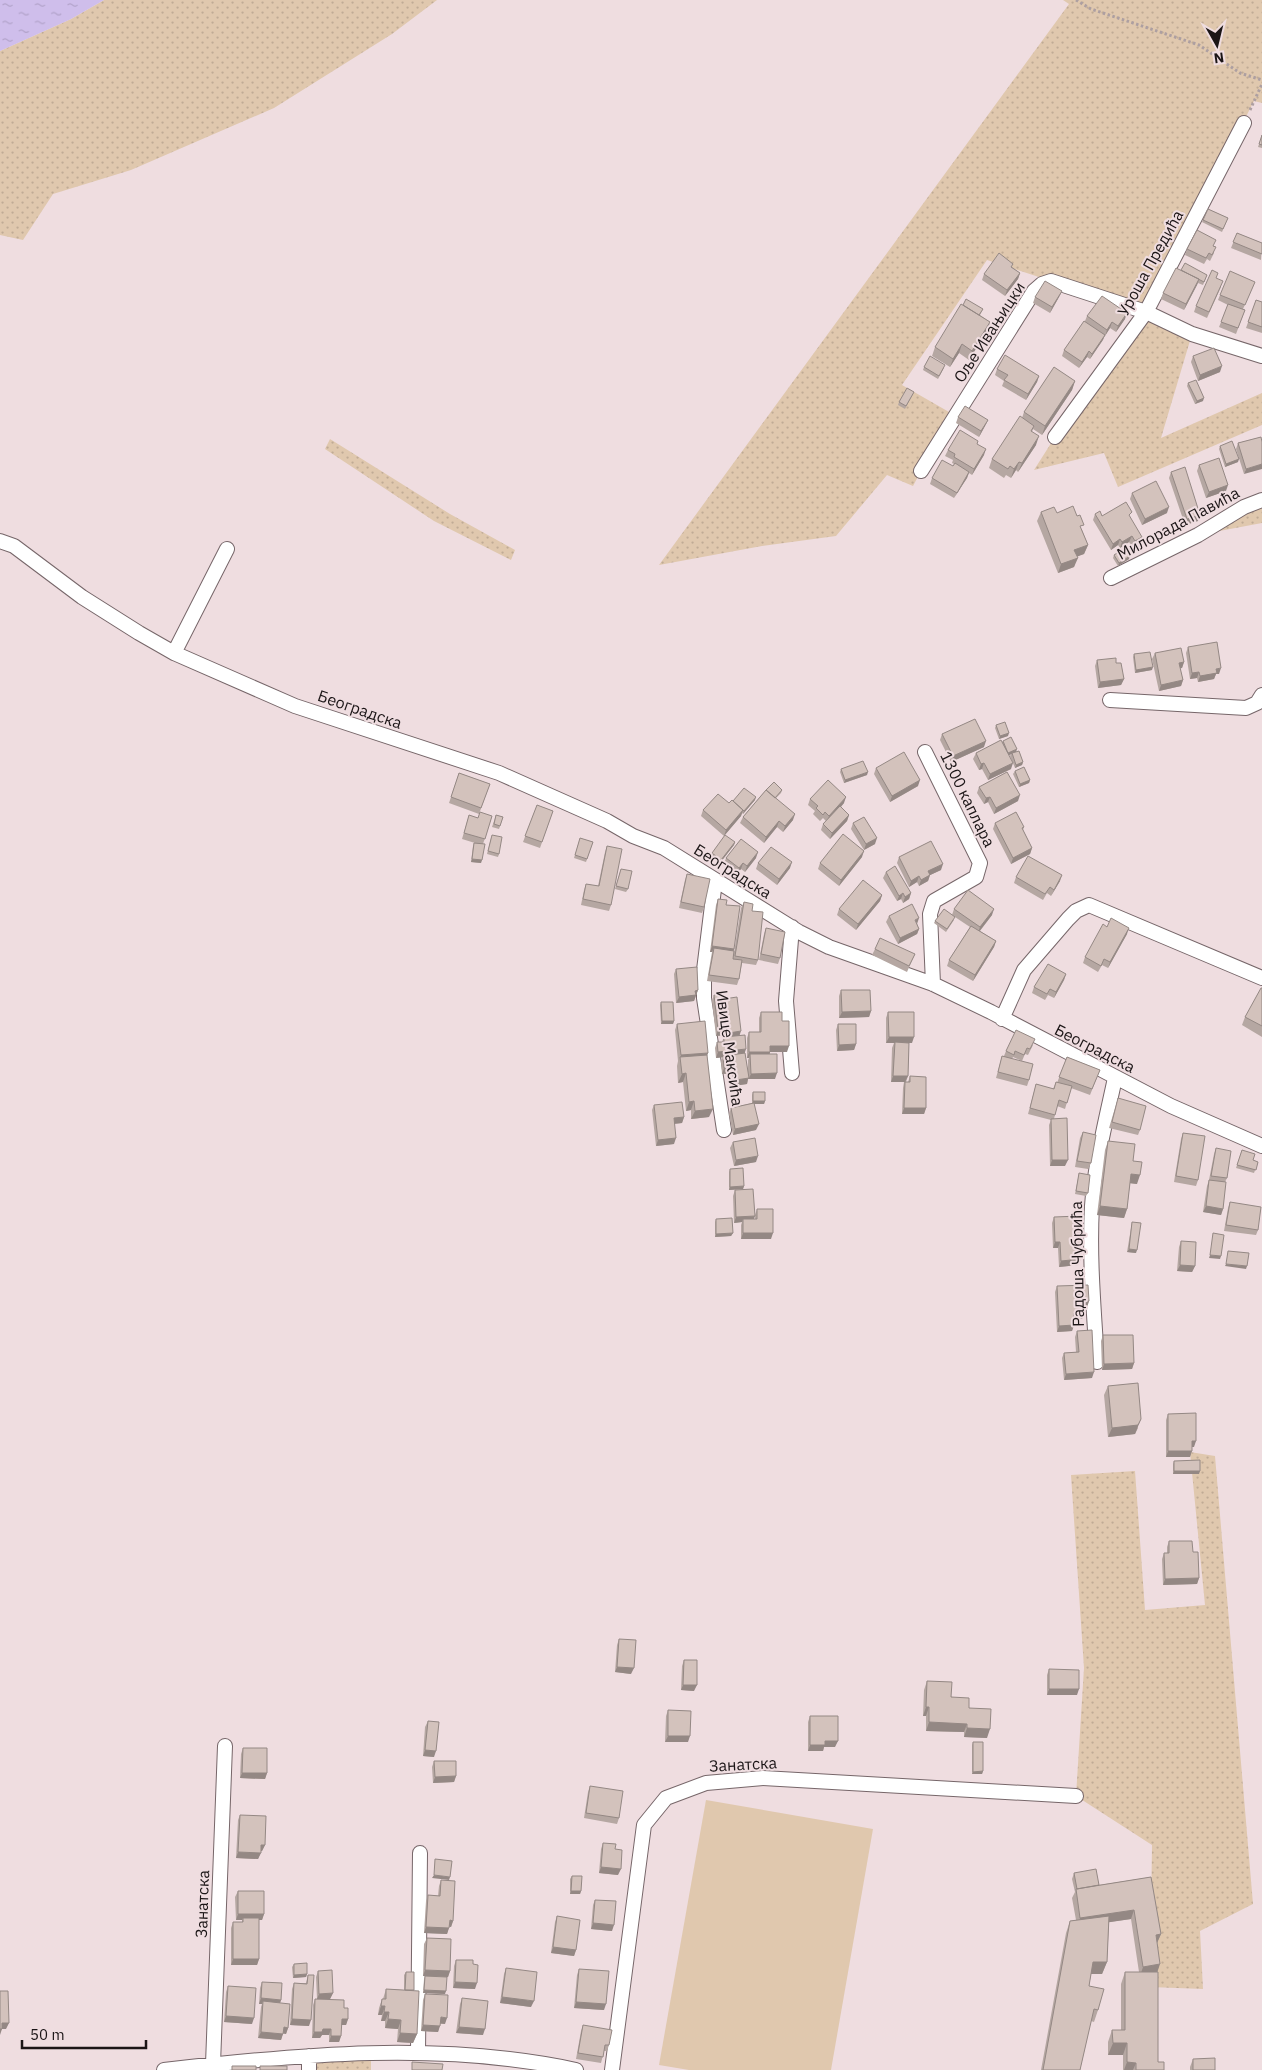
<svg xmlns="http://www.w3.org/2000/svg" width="1262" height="2070" viewBox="0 0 1262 2070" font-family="'IBM Plex Sans',sans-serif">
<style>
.green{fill:url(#green-dots)}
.pitch{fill:#e0c8ae}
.water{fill:url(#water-ripples)}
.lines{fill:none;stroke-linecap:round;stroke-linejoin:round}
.street-casing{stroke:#766669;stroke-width:16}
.path{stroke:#ad9fa1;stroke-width:3;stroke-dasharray:2.5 2.5;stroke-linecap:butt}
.street{stroke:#fff;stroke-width:14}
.wall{fill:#b5a7a2}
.shaded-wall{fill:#948884}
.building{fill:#d3c2bc;stroke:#948884}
.labels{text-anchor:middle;stroke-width:4;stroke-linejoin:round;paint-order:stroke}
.street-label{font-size:16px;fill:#1b1516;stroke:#efdde0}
</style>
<defs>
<pattern id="green-dots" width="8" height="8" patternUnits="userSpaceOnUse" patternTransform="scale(1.25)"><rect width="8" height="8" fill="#e0c8ae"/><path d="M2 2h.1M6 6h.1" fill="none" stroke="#c0ab95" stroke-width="1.8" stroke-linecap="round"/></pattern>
<pattern id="water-ripples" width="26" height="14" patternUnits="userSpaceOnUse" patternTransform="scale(1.25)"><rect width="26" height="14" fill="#cfbeeb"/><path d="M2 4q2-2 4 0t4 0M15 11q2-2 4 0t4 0" fill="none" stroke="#b1a2c9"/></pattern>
</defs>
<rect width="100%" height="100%" fill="#efdde0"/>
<path class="green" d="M104,0H437L392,34L274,108L131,170L53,194L23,240L0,235V51L71,19Z
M1063,0H1262V103L1254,101L1146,312L1192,334L1161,438L1262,393V425L1118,487L1104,453L1034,470L1055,437L1146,312L987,260L902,385L956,416L921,471L913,486L887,475L836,536L762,546L659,565L1069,4Z
M330,439L450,514L515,550L511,560L434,521L325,449Z
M1262,500V523L1198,535Z
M1190,1452L1215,1456L1253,1904L1200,1931L1203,1989L1150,1987L1152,1845L1076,1796L1084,1668L1071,1475L1135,1471L1145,1610L1205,1605Z
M371,2054V2070H309V2056Z"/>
<path class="pitch" d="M706,1800L873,1829L831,2070H689L659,2065Z"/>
<path class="water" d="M0,0H104L71,19L0,51Z"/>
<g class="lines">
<g class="street-casing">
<path id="street" d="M1055,437L1146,312L1244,123
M921,471L1034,291L1042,284L1051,281L1146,312L1192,334L1262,356
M0,541L14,546L82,597L139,633L174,653L295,706L499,773L607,821L633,836L664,848L799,932L829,947L933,984L991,1012L1171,1106L1262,1146
M1111,578L1198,535L1244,507L1262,500
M174,653L227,549
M1110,700L1246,708L1257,703L1262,695
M925,752L980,863L976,877L934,901L930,914L933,984
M715,881L704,970V998L724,1130
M1002,1019L1024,970L1068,919L1076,911L1089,905L1262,978
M792,1073L786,1001L792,927
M1097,1362C1094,1310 1089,1258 1092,1206C1095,1163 1106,1120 1115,1078
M418,2053L420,1853
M213,2064L225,1746
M164,2070C301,2054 440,2041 576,2070
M309,2070V2056
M612,2070L644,1825L666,1798L706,1783L763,1778L1076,1796"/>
</g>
<path class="path" d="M1076,0L1091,9L1199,45L1240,73L1262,80
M1250,110L1262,84"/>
<use href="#street" class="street"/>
</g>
<path class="wall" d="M1262,135V148L1258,147Z
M1208,209L1228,218L1222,232L1202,222Z
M1237,233L1262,243L1261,260L1231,248Z
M1214,246V253L1210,261L1207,259L1204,264L1185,255L1187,249Z
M1012,267L1020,273L1018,279L1005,296L982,280L984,274Z
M1181,270L1207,275L1203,285L1198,283L1184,310L1161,299L1163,293Z
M1217,279L1221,287L1207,318L1194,312L1196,306Z
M1255,282L1243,309L1245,310L1236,334L1219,327L1228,305L1218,300L1220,295Z
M1062,291L1059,297L1050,313L1033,303L1035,297Z
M1256,300L1262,302V333L1246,328Z
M963,305L983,309L980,315L990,322L987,331L969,360L959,353L950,367L932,356L935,347Z
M1087,316L1125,319L1116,332L1110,328L1090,359L1087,357L1079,368L1062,356L1064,350L1085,321Z
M1193,356L1220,372L1198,381L1191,362Z
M924,367L944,368L938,379L923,370Z
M997,369L1039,376L1037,382L1026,400L1002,386L1004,381L995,375Z
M1075,381L1072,390L1042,435L1033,429L1032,432L1036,445L1018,472L1016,470L1011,478L1006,475L1004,478L989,468L992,459L1022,418L1024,412Z
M1188,383L1203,401L1195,404L1187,386Z
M914,392L905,409L898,405L899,402Z
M958,417L988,420L985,426L979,437L956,423Z
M1261,437L1244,474L1236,449L1238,443Z
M977,444L984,455L972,475L969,473L967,478L954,498L930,484L932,478L953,466L954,464L952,463L953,460L945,456L948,450Z
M1220,446L1238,462L1225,467L1219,449Z
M1199,465L1226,491L1206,498L1197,471Z
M1171,472L1198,521L1185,525L1169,478Z
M1132,493L1167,513L1142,525L1130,499Z
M1041,512L1057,513L1082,530L1088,545L1084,554L1077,556L1074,567L1058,573L1037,521Z
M1095,514L1102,516L1130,517L1140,543L1132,547L1129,542L1120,548L1118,545L1111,550L1093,520Z
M1114,555L1129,559L1118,566L1113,558Z
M1188,647L1219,674H1216L1214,679L1198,682L1197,678L1190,679L1186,653Z
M1155,653L1184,662L1182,668H1180L1183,680L1181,686L1159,691L1152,659Z
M1134,654L1152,670L1135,673L1133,657Z
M1097,660L1116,663L1124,679L1121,685L1098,688L1095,666Z
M996,725L1008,736L999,739L995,728Z
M942,734L984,747L951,762L940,740Z
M1003,741L1016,752L1023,762L1022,765L1015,768L1010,756L1011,754L1009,755L1011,769L988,780L982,769L979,770L973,759L976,753L1002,742Z
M876,768L918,786L890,802L874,774Z
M841,769L867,775L844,783L840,772Z
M1015,771L1030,780L1029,783L1019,787L1013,774Z
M459,773L490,784L479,814L449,803Z
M979,787L1018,801L994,814L988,802L984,804L977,793Z
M766,790H782L781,793L776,798L793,820L783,832L777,827L764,843L740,823L743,817Z
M810,799L844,803L841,807L849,815L847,821L830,839L821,830L823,824L826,821L823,818L820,821L813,814L815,811L808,805Z
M755,800L743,814L742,813L741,816L724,836L701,816L703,810L729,803L733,801Z
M537,805L553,811L540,848L523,842Z
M469,815L478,818L492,816L483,844L481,863L471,862L473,846L474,843H475L462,839Z
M496,815L503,817L499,829L492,827Z
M853,823L875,844L864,850L851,829Z
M995,823L1024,827L1023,830L1032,848L1030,854L1011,864L993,829Z
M491,838L499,854L498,857L487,854Z
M580,838L593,842L586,862L574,858Z
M735,842L734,845L720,863L711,856L712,853Z
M607,846L611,905L609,911L581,905L584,890L586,884L598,886L605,852Z
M862,857L839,886L818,869L820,863Z
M899,857L941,870L930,875L928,881L919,886L917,882L909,887L897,863Z
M726,858H756L745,872L741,869L737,874L724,864Z
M758,863L790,868L777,885L756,869Z
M620,872L628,889L626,892L615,889Z
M886,872L911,893L909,899L903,903L901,899L897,901L883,878Z
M687,874L704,907L702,913L679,908L685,880Z
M1016,877L1060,881L1051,896L1047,893L1043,900L1014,883Z
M882,895L880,901L856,930L837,915L839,909Z
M718,899L726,905L734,949L733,959L741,908L744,902L752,911L758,960L756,965L742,963L739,979L737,985L707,981L712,952H710L716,905Z
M954,909L992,915L980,931L996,941L994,947L973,981L947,966L949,960L970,927L952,915Z
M889,916L917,924L919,929L917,934L898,944L886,922Z
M954,920L946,932L934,923L935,921Z
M1107,927L1127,934L1108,968L1102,965L1098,972L1083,963L1085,957Z
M766,928L780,958L778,964L759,960L764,934Z
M875,949L915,954L907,972L872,955Z
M676,969L698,990L694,1001L676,1003L674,974Z
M1066,974L1064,980L1054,998L1048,995L1045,1000L1032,993L1034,987Z
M1262,988V1037L1242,1025L1245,1017Z
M841,990L871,1011L869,1017L839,1018V996Z
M714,995L724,999L739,1035L745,1053L748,1072V1060L749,1058H747V1038L749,1032H759V1018L761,1012L782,1021L787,1052H770V1054L775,1079H748L747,1084L733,1086L732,1073L722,1074L721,1062L723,1057L716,1058L715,1048L717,1042H722L724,1037H726V1035L716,1036L712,1001Z
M661,1002L674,1021L673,1024H661L660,1005Z
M888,1012L912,1043H909L908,1076L906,1082H908L910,1076L926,1108L924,1114H902L903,1088L904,1082H891L892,1048L894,1043H886V1018Z
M677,1024L708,1053L707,1055L709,1117L691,1119V1110L686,1111L683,1082L678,1083L677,1066L678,1061L675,1030Z
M838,1024L856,1044L854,1050L837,1051L836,1030Z
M1033,1045L1028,1055L1025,1054L1022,1061L1013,1057L1012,1059L1029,1080L1027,1086L996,1078L1002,1056H1004L1006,1051Z
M1067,1057L1100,1070L1090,1095L1071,1088L1065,1109L1057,1106L1054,1119L1065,1166H1050L1049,1125L1051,1120L1028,1114L1036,1084L1053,1089L1056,1082L1057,1083Z
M753,1092L765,1101L764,1104H754L756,1130L733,1135L729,1114L731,1108L752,1103V1095Z
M1118,1098L1140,1130L1138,1135L1109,1128Z
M654,1105L684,1117L682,1123L674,1124V1144L656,1146L652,1110Z
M1083,1132L1091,1163L1088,1169L1075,1167L1080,1138Z
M1183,1133L1198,1180L1196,1186L1174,1182L1181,1139Z
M1108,1141L1133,1161L1137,1184L1130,1183L1127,1209L1124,1218L1097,1215L1105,1150Z
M733,1142L756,1162L734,1166L730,1148Z
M1216,1148L1227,1178L1225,1182L1223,1209L1221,1215L1203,1212L1207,1186L1209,1180L1214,1154Z
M1242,1150L1253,1160L1258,1162L1254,1173L1236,1168Z
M730,1169L744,1186L743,1189L729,1190V1172Z
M1079,1173L1088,1193L1086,1196L1075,1194Z
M735,1190L753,1219H755V1215L757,1209L771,1239H741V1225L742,1222L734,1223L733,1196Z
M1230,1202L1258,1230L1256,1235L1224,1231L1228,1208Z
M1054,1217L1081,1259L1078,1265L1059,1267L1058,1248H1053L1052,1223Z
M716,1219L733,1233L731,1236L715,1237V1222Z
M1132,1222L1136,1253L1127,1252Z
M1181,1241L1195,1266L1192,1272L1177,1271L1179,1247Z
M1057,1286L1089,1301L1087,1307H1084V1313L1082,1319H1074V1325L1072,1331L1057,1332L1055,1292Z
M1077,1331L1092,1378L1064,1380L1062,1358L1064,1353L1076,1352L1075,1337Z
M1103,1335L1134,1363L1132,1369L1102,1370L1101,1341Z
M1108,1386L1138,1428L1135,1434L1108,1437L1104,1395Z
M1168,1414L1194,1447H1192L1190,1457H1166V1420Z
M1174,1461L1199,1474H1173V1464Z
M1169,1541L1193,1552L1199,1578L1197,1584L1163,1585L1162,1559L1164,1553H1167V1547Z
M619,1639L631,1674L615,1672L617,1645Z
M684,1660L694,1691L681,1690L682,1666Z
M1049,1669L1077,1695H1047V1675Z
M927,1681L969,1708L987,1738L964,1737V1732L926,1731V1716H923L924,1690Z
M668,1710L688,1742H665L666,1716Z
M810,1716L835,1747H824L823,1751H808V1722Z
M428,1721L434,1757L423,1756L425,1727Z
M973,1742L983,1771L982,1774H972V1745Z
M243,1748L267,1773L265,1779L240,1778L241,1754Z
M434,1761L456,1776L454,1782L433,1783L432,1767Z
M590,1786L619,1818L617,1824L584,1818L588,1792Z
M240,1815L265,1845L262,1851H261L258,1859L236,1858L238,1820Z
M603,1843L618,1875L599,1873L601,1849Z
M1074,1873L1099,1885L1151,1877L1161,1934L1157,1943L1158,2062L1164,2070H1123V2055H1108V2042L1112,2030H1121V1984L1125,1972H1139L1131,1919L1109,1922L1107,1962L1102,1974H1091L1089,1986L1098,2010L1094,2022L1091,2021L1080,2070H1041L1066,1933L1070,1921L1076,1920L1072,1898L1075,1892L1072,1879Z
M572,1876L581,1891L580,1894H570V1879Z
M441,1880L453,1921L451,1927H449L447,1934L424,1933L426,1901L428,1895L438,1896L439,1886Z
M238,1891L264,1914L262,1920H259V1959L257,1965H231V1928L233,1922H242V1920H236L235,1897Z
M595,1900L612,1931L591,1929L593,1905Z
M557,1916L576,1950L574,1956L551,1953L555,1922Z
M427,1938L450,1971L448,1977H440L445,1994L423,1993L424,1979L425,1976H423L424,1944Z
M456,1960L473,1964L475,1989L453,1988L454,1966Z
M294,1964L307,1974L306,1977L293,1978L292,1967Z
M506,1968L531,2007L500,2003L504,1974Z
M579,1969L604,2010L574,2008L577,1975Z
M318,1971L333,1993L330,1999H317L344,2008L348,2019L346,2025H341V2036L339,2042H329V2035H322L320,2038H312L313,2005L315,1999H317L316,1977Z
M406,1972L414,1990L417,2034L413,2043L397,2042L398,2029L385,2028V2021H381L382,2015H378L379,2008L382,1999H383L386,1989L404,1990V1975Z
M308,1975L309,2026L290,2025L292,1989L294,1983H306Z
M262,1982L281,2000L280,2003L288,2028L286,2034L283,2033L281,2040L258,2038L261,2007L262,2004H259L260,1988Z
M228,1986L252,2024L224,2022L226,1992Z
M425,1994L445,2024H440L438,2032L421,2031L423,2000Z
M462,1998L483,2035L456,2033L460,2004Z
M583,2025L609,2045L607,2051H604L601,2063L576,2059L581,2031Z
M1193,2059L1215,2070H1190V2067Z"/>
<path class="shaded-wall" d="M1020,273L1018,279L1005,296L1007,290Z
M1199,279L1197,285L1184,310L1186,304Z
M1062,291L1059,297L1050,313L1052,307Z
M1127,313L1125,319L1116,332L1118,326Z
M990,322L987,331L969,360L972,351Z
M1112,322L1110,328L1105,336L1107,330Z
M1105,335L1103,340L1090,359L1092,354Z
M962,344L959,353L950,367L953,359Z
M1089,351L1087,357L1079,368L1082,362Z
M1222,366L1220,372L1198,381L1200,375Z
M1039,376L1037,382L1026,400L1028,394Z
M1075,381L1072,390L1042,435L1045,426Z
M1204,398L1203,401L1195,404L1197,401Z
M988,420L985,426L979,437L981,431Z
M1039,436L1036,445L1018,472L1022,463Z
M986,449L984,455L972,475L974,469Z
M1239,459L1238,462L1225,467L1226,464Z
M1019,462L1016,470L1011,478L1014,469Z
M1262,464V469L1244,474L1246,469Z
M969,472L967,478L954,498L957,493Z
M1228,485L1226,491L1206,498L1209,492Z
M1169,507L1167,513L1142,525L1145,519Z
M1200,515L1198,521L1185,525L1187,519Z
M1132,536L1129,542L1120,548L1122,542Z
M1142,537L1140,543L1132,547L1135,541Z
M1120,539L1118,545L1111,550L1113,544Z
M1088,545L1084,554L1071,559L1074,550Z
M1130,556L1129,559L1118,566L1119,563Z
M1078,558L1074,567L1058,573L1061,564Z
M1184,662L1182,668L1177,669L1179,663Z
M1153,667L1152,670L1135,673L1136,670Z
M1221,668L1219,674H1216L1214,679L1198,682L1200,676L1216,669Z
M1199,672L1197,678L1190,679L1192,673Z
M1124,679L1121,685L1098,688L1100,682Z
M1183,680L1181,686L1159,691L1161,685Z
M1009,733L1008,736L999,739L1000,736Z
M986,741L984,747L951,762L953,756Z
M1017,749L1016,752L1007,756L1008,753Z
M1023,762L1022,765L1015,768L1016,765Z
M984,763L982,769L979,770L981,764Z
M1013,763L1011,769L988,780L990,774Z
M868,772L867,775L844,783L845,780Z
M920,780L918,786L890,802L892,796Z
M1030,780L1029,783L1019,787L1020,784Z
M1020,795L1018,801L994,814L996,808Z
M756,797L755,800L743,814L744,811Z
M846,797L844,803L827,822L829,816Z
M990,797L988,802L984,804L986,798Z
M743,810L741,816L724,836L726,830Z
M795,814L793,820L783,832L785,826Z
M849,815L847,821L830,839L832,833Z
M779,821L777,827L764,843L766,837Z
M877,838L875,844L864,850L866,844Z
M735,842L734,845L720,863L721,860Z
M1032,848L1030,854L1011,864L1013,858Z
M864,851L862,857L839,886L841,880Z
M758,852L756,858L745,872L747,866Z
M472,859L482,860L481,863L471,862Z
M792,862L790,868L777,885L779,879Z
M743,863L741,869L737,874L739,868Z
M943,864L941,870L926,877L928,871Z
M930,875L928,881L919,886L921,880Z
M1062,875L1060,881L1051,896L1054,890Z
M919,876L917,882L909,887L911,881Z
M903,893L901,899L897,901L899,896Z
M911,893L909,899L903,903L905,897Z
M882,895L880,901L856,930L858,924Z
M994,909L992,915L978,933L980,927Z
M919,918L917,924L915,920Z
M1129,928L1127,934L1108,968L1110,962Z
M919,929L917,934L898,944L900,938Z
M996,941L994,947L973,981L975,975Z
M712,946L734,949L732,955L714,948L712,952H710Z
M1066,974L1064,980L1054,998L1056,992Z
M698,990L694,1001L676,1003L679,997Z
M871,1011L869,1017L839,1018L842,1012Z
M662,1021H674L673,1024H661Z
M728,1029L726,1035L716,1036L718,1030Z
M741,1031L739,1037L726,1038L729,1033Z
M889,1037H914L912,1043H886Z
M856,1044L854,1050L837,1051L839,1045Z
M770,1046H789L787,1052H768Z
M746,1049L744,1055L716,1058L718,1052Z
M749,1052H770L768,1058L750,1054L749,1058H747Z
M708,1053L706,1059L680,1058L681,1055Z
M734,1067L732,1073L722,1074L724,1068Z
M686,1073L683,1082L678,1083L682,1074Z
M777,1073L775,1079H748L747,1084L733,1086L736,1080L749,1078L751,1074Z
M893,1076H908L905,1082H891Z
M694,1101L691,1110L686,1111L689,1102Z
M753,1101H765L764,1104H752Z
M904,1108H926L924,1114H902Z
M713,1109L709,1117L691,1119L695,1111Z
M684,1117L682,1123L672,1124L674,1118Z
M759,1124L756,1130L733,1135L735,1129Z
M676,1138L674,1144L656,1146L658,1140Z
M758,1156L756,1162L734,1166L736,1160Z
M1052,1160H1068L1065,1166H1050Z
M1131,1174L1140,1175L1137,1184L1128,1183Z
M744,1186L743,1189L729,1190L730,1187Z
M1100,1206L1127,1209L1124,1218L1097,1215Z
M1206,1206L1223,1209L1221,1215L1203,1212Z
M755,1216L753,1222L743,1219L742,1222L734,1223L736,1217Z
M733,1233L731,1236L715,1237L716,1234Z
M743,1233H773L771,1239H741Z
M1055,1242H1060L1058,1248H1053Z
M1129,1249L1137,1250L1136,1253L1127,1252Z
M1210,1255L1221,1256L1220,1259L1209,1258Z
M1081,1259L1078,1265L1059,1267L1061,1261Z
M1226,1264L1247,1266L1246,1269L1225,1266Z
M1180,1265L1195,1266L1192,1272L1177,1271Z
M1083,1301H1089L1087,1307H1081Z
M1074,1313H1084L1082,1319H1071Z
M1074,1325L1072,1331L1057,1332L1059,1326Z
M1134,1363L1132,1369L1102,1370L1104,1364Z
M1094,1372L1092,1378L1064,1380L1066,1374Z
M1141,1419L1135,1434L1108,1437L1112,1428Z
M1192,1441H1196L1194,1447H1189Z
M1168,1451H1192L1190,1457H1166Z
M1174,1471H1200L1199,1474H1173Z
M1199,1578L1197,1584L1163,1585L1165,1579Z
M617,1667L634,1668L631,1674L615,1672Z
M683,1685H697L694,1691L681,1690Z
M1049,1689H1079L1077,1695H1047Z
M926,1707H929L926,1716H923Z
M929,1722L967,1724L964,1732L926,1731Z
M967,1728L990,1729L987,1738L964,1737Z
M668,1736H690L688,1742H665Z
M825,1741H838L835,1747H824L823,1751H808L810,1745Z
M425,1750L436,1751L434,1757L423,1756Z
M983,1771L982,1774H972L973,1772Z
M242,1773H267L265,1779L240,1778Z
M456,1776L454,1782L433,1783L435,1777Z
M261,1845H265L262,1851H259Z
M238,1852L261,1853L258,1859L236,1858Z
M601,1867L621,1869L618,1875L599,1873Z
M434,1875L450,1877L449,1880L432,1878Z
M571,1891H581L580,1894H570Z
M1134,1910L1131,1919L1077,1927L1080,1918Z
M238,1914H264L262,1920H243V1918L242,1920H236Z
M450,1920L453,1921L451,1927L448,1926Z
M593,1923L614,1925L612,1931L591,1929Z
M426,1927L449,1928L447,1934L424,1933Z
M1161,1934L1157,1943L1152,1944L1156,1935Z
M553,1947L576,1950L574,1956L551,1953Z
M233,1959H259L257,1965H231Z
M1093,1962H1107L1102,1974H1089Z
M1160,1964L1157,1973L1140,1976L1143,1967Z
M425,1970L450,1971L448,1977L423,1976Z
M307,1974L306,1977L293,1978L294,1975Z
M455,1982L477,1983L475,1989L453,1988Z
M424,1990L446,1991L445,1994L423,1993Z
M333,1993L330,1999H317L319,1994Z
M502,1997L534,2001L531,2007L500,2003Z
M261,1998L281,2000L279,2006L263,2001L262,2004H259Z
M576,2002L606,2004L604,2010L574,2008Z
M381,2006H385L382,2015H378Z
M384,2012H389L385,2021H381Z
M226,2016L254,2018L252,2024L224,2022Z
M441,2017L447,2018L445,2024L439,2023Z
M292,2019L311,2020L309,2026L290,2025Z
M342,2019H348L346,2025H340Z
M388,2019L401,2020L398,2029L385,2028Z
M2,2023H9L6,2029H2L0,2035V2029Z
M423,2025L440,2026L438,2032L421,2031Z
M284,2027L288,2028L286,2034L281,2033Z
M459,2027L485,2029L483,2035L456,2033Z
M323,2029H331L329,2035H322L320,2038H312L314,2032Z
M261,2032L283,2034L281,2040L258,2038Z
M400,2033L417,2034L413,2043L397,2042Z
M331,2036H341L339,2042H329Z
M1113,2043H1127L1123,2055H1108Z
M1127,2062L1136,2063L1133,2070H1124Z"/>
<path class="building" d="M1262,135V145L1259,144Z
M1208,209L1228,218L1223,229L1203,220Z
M1197,230L1216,240L1213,246L1216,247L1212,255L1209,253L1206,258L1187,249Z
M1237,233L1262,243V254L1233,242Z
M999,253L1013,264L1011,267L1020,273L1007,290L984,274Z
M1185,263L1207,275L1204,282L1181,270Z
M1176,268L1199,279L1186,304L1163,293Z
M1212,270L1218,273L1216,278L1223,281L1209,312L1196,306Z
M1230,271L1255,282L1245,305L1220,295Z
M1045,281L1062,291L1052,307L1035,297Z
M1102,296L1127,313L1118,326L1112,322L1107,330L1087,316Z
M966,299L983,309L979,315L963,305Z
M1256,300L1262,302V327L1248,322Z
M961,304L990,322L972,351L962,344L953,359L935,347Z
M1228,304L1245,310L1238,328L1221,322Z
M1084,321L1105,335L1092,354L1089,351L1082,362L1064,350Z
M1214,348L1222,366L1200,375L1193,356Z
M1005,355L1039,376L1028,394L1004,380L1008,375L997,369Z
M930,356L945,365L939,376L924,367Z
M1054,367L1075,381L1045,426L1024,412Z
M1196,380L1204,398L1197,401L1188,383Z
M907,388L914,392L906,406L899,402Z
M965,406L988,420L981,431L958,417Z
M1020,416L1034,426L1031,431L1039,436L1022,463L1019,462L1014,469L1010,466L1008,469L992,459Z
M960,430L978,441L977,444L986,449L974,469L954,457L955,454L948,450Z
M1261,437L1262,442V464L1246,469L1238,443Z
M1232,441L1239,459L1226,464L1220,446Z
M1219,458L1228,485L1209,492L1199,465Z
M942,460L953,466L955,463L969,472L957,493L932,478Z
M1185,467L1200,515L1187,519L1171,472Z
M1156,481L1169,507L1145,519L1132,493Z
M1126,502L1132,512L1129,515L1142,537L1135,541L1132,536L1122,542L1120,539L1113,544L1095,514L1100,511L1102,516Z
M1073,506L1077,516L1080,515L1084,525L1080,526L1088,545L1074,550L1078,558L1061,564L1041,512L1054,507L1057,513Z
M1125,548L1130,556L1119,563L1114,555Z
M1217,642L1221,668L1216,669L1217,673L1200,676L1199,672L1192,673L1188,647Z
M1181,648L1184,662L1179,663L1183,680L1161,685L1155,653Z
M1150,652L1153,667L1136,670L1134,654Z
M1116,658V663H1121L1124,679L1100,682L1097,660Z
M975,719L986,741L953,756L942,734Z
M1005,722L1009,733L1000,736L996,725Z
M1011,737L1017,749L1008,753L1003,741Z
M1001,740L1013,763L990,774L984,763L981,764L976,753Z
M1019,751L1023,762L1016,765L1012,753Z
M904,752L920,780L892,796L876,768Z
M863,761L868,772L845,780L841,769Z
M1024,767L1030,780L1020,784L1015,771Z
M1007,772L1020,795L996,808L990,797L986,798L979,787Z
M459,773L490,784L481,808L451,797Z
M828,780L846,797L829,816L825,812L823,815L816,808L818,806L810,799Z
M774,782L782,790L775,798L766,790Z
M744,788L756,797L744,811L733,801Z
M766,790L795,814L785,826L779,821L766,837L743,817Z
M718,794L729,803L732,800L743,810L726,830L703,810Z
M537,805L553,811L542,842L525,836Z
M840,806L849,815L832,833L823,824Z
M480,812L492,816L485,839L464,833L469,815L478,818Z
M1016,812L1024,827L1022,828L1032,848L1013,858L995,823Z
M496,815L503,817L500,826L494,824Z
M864,817L877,838L866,844L853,823Z
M843,834L864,851L841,880L820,863Z
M492,835L502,837L499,854L488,851Z
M725,835L735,842L721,860L712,853Z
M580,838L593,842L587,859L575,855Z
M741,839L758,852L747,866L743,863L739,868L726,858Z
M931,841L943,864L928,871L930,875L921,880L919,876L911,881L899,857Z
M474,843L485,844L482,860L472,859Z
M607,846L622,849L611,905L583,899L586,884L599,886Z
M771,847L792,862L779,879L758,863Z
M1028,856L1062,875L1054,890L1050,887L1045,894L1016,877Z
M895,866L911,893L905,897L903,893L899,896L886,872Z
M621,869L632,871L628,889L616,886Z
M687,874L710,879L704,907L681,902Z
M863,880L882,895L858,924L839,909Z
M968,890L994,909L980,927L954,909Z
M718,899L727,900L726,905L740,906L734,949L712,946Z
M744,902L753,904L752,911L763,912L758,960L735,956Z
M912,904L919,918L915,920L919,929L900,938L889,916Z
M944,909L955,917L947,929L935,921Z
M1111,918L1129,928L1110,962L1104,959L1101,966L1085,957L1103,924L1107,927Z
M971,926L996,941L975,975L949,960Z
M766,928L785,932L780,958L761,954Z
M880,938L915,954L909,966L875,949Z
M714,948L734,951L733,959L742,960L739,979L709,975Z
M1048,964L1066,974L1056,992L1050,989L1047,994L1034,987Z
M697,967L698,990L695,991L696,995L679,997L676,969Z
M1261,988H1262V1026L1245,1017Z
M841,990H870L871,1011L842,1012Z
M723,994L724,999L737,997L741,1031L729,1033L728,1029L718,1030L714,995Z
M661,1002H673L674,1021H662Z
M761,1012H782V1021H789V1046H770V1052H749V1032H761Z
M888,1012H914V1037H889Z
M705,1021L708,1053L681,1055L677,1024Z
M838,1024H856V1044L839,1045Z
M1016,1030L1035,1039L1030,1049L1027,1048L1024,1055L1015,1051L1014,1055L1006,1051Z
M745,1035L746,1049L718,1052L717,1042H724V1037Z
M895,1042L909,1043L908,1076H893Z
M745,1053L749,1078L736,1080L734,1067L724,1068L723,1056Z
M750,1054H777V1073L751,1074Z
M707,1055L713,1109L695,1111L694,1101L689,1102L686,1073L682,1074L680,1057Z
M1002,1056L1033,1064L1029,1080L998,1072Z
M1067,1057L1100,1070L1092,1089L1059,1077Z
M910,1076L926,1077V1108H904L905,1082H910Z
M1056,1082L1072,1086L1067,1103L1059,1100L1055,1115L1030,1108L1036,1084L1054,1089Z
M753,1092H765V1101H753Z
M1118,1098L1146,1106L1140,1130L1112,1122Z
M682,1102L684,1117L674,1118L676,1138L658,1140L654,1105Z
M754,1103L759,1124L735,1129L731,1108Z
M1067,1118L1068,1160H1052L1051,1119Z
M1083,1132L1096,1135L1091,1163L1077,1161Z
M1183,1133L1205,1136L1198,1180L1176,1176Z
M755,1138L758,1156L736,1160L733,1142Z
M1108,1141L1135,1144L1133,1161L1142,1162L1140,1175L1131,1174L1127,1209L1100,1206Z
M1216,1148L1231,1151L1227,1178L1211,1176Z
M1242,1150L1255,1154L1253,1160L1258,1162L1256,1170L1237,1165Z
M743,1168L744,1186L730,1187V1169Z
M1079,1173L1090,1175L1088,1193L1076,1191Z
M1209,1180L1226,1182L1223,1209L1206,1206Z
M753,1189L755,1216L736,1217L735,1190Z
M1230,1202L1261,1207L1258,1230L1226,1225Z
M757,1209H773V1233H743V1219H757Z
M1079,1216L1081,1259L1061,1261L1060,1242H1055L1054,1217Z
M732,1218L733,1233L716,1234V1219Z
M1132,1222L1141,1223L1137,1250L1129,1249Z
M1213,1233L1224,1235L1221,1256L1210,1255Z
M1181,1241L1196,1242L1195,1266L1180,1265Z
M1228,1251L1249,1253L1247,1266L1226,1264Z
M1088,1285L1089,1301H1083L1084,1313H1074V1325L1059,1326L1057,1286Z
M1092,1330L1094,1372L1066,1374L1064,1353L1079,1352L1077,1331Z
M1103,1335H1133L1134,1363L1104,1364Z
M1138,1383L1141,1419L1138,1425L1112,1428L1108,1386Z
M1196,1413V1441H1192V1451H1168V1414Z
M1200,1460V1471H1174V1461Z
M1169,1541H1192L1193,1552H1198L1199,1578L1165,1579L1164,1553H1169Z
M619,1639L636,1640L634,1668L617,1667Z
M684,1660H697V1685H683Z
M1049,1669L1079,1670V1689H1049Z
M927,1681L952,1682L951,1697L969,1698V1708L991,1709L990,1729L967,1728V1724L929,1722V1707H926Z
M668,1710L691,1711L690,1736H668Z
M810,1716H838V1741H825V1745H810Z
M428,1721L439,1722L436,1751L425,1750Z
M973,1742H983V1771L973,1772Z
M243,1748H267V1773H242Z
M434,1761H456V1776L435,1777Z
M590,1786L623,1791L619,1818L586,1813Z
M240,1815L266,1816L265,1845H261V1853L238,1852Z
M603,1843L616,1844L615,1849L622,1850L621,1869L601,1867Z
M435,1859L452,1861L450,1877L434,1875Z
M1096,1869L1099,1885L1077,1889L1074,1873Z
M572,1876H582L581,1891H571Z
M1151,1877L1161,1934L1156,1935L1160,1964L1143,1967L1134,1910L1080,1918L1076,1889Z
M441,1880L455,1881L453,1921L450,1920L449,1928L426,1927L428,1895L440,1896Z
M238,1891H264V1914H238Z
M595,1900L616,1901L614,1925L593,1923Z
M557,1916L580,1920L576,1950L553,1947Z
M1109,1916L1107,1962H1093L1089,1986L1104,1989L1098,2010L1094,2009L1080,2070H1043L1070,1921Z
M243,1918H259V1959H233V1922H243Z
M427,1938L451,1939L450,1971L425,1970Z
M456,1960H473V1964L478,1965L477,1983L455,1982Z
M307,1963V1974L294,1975V1964Z
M506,1968L537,1972L534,2001L502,1997Z
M579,1969L609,1971L606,2004L576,2002Z
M332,1970L333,1993L319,1994L318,1971Z
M406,1972H414V1990H405Z
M1125,1972H1158V2062H1164V2070H1136V2063L1127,2062V2043H1113L1112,2030H1125Z
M308,1975H314L311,2020L292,2019L294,1983L307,1984Z
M425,1976L447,1977L446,1991L424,1990Z
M262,1982L282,1983L281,2000L261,1998Z
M228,1986L256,1988L254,2018L226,2016Z
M386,1989L419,1991L417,2034L400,2033L401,2020L388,2019L389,2012H384L385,2006H381L382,1999H386Z
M0,1991H8L9,2023H2V2029H0Z
M425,1994L448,1995L447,2018L441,2017L440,2026L423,2025Z
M462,1998L488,2001L485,2029L459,2027Z
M315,1999L344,2000V2008H348V2019H342L341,2036H331V2029H323L322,2032H314Z
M263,2001L290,2004L288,2028L284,2027L283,2034L261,2032Z
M583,2025L612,2030L609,2045H605L603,2057L578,2053Z
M1215,2058V2070H1193V2059Z
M412,2062L443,2064L442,2070H412Z
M232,2066H256V2070H232Z
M260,2066H287V2070H260Z"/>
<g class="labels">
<g class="street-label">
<text transform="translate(1150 263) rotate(-61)" y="6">Уроша Предића</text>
<text transform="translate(989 332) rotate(-57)" y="6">Оље Ивањицки</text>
<text transform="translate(1178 523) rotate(-28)" y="6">Милорада Павића</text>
<text transform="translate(360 709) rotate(19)" y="6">Београдска</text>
<text transform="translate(968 799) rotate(64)" y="6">1300 каплара</text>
<text transform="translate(733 871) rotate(32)" y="6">Београдска</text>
<text transform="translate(730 1048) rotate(82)" y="6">Ивице Максића</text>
<text transform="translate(1095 1048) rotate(27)" y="6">Београдска</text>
<text transform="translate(1077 1264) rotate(-91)" y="6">Радоша Чубрића</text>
<text transform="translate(743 1764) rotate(-3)" y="6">Занатска</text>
<text transform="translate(202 1904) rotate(-88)" y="6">Занатска</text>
</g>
</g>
<g transform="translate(1217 45) rotate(172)" stroke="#efdde0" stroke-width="4" paint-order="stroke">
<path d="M0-4L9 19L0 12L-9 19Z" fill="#1b1516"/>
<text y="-8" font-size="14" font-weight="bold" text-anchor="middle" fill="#1b1516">N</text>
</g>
<path d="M22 2040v8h124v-8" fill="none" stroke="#1b1516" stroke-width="2.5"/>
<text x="30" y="2040" font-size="15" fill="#1b1516" stroke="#efdde0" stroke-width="4" paint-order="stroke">50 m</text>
</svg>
